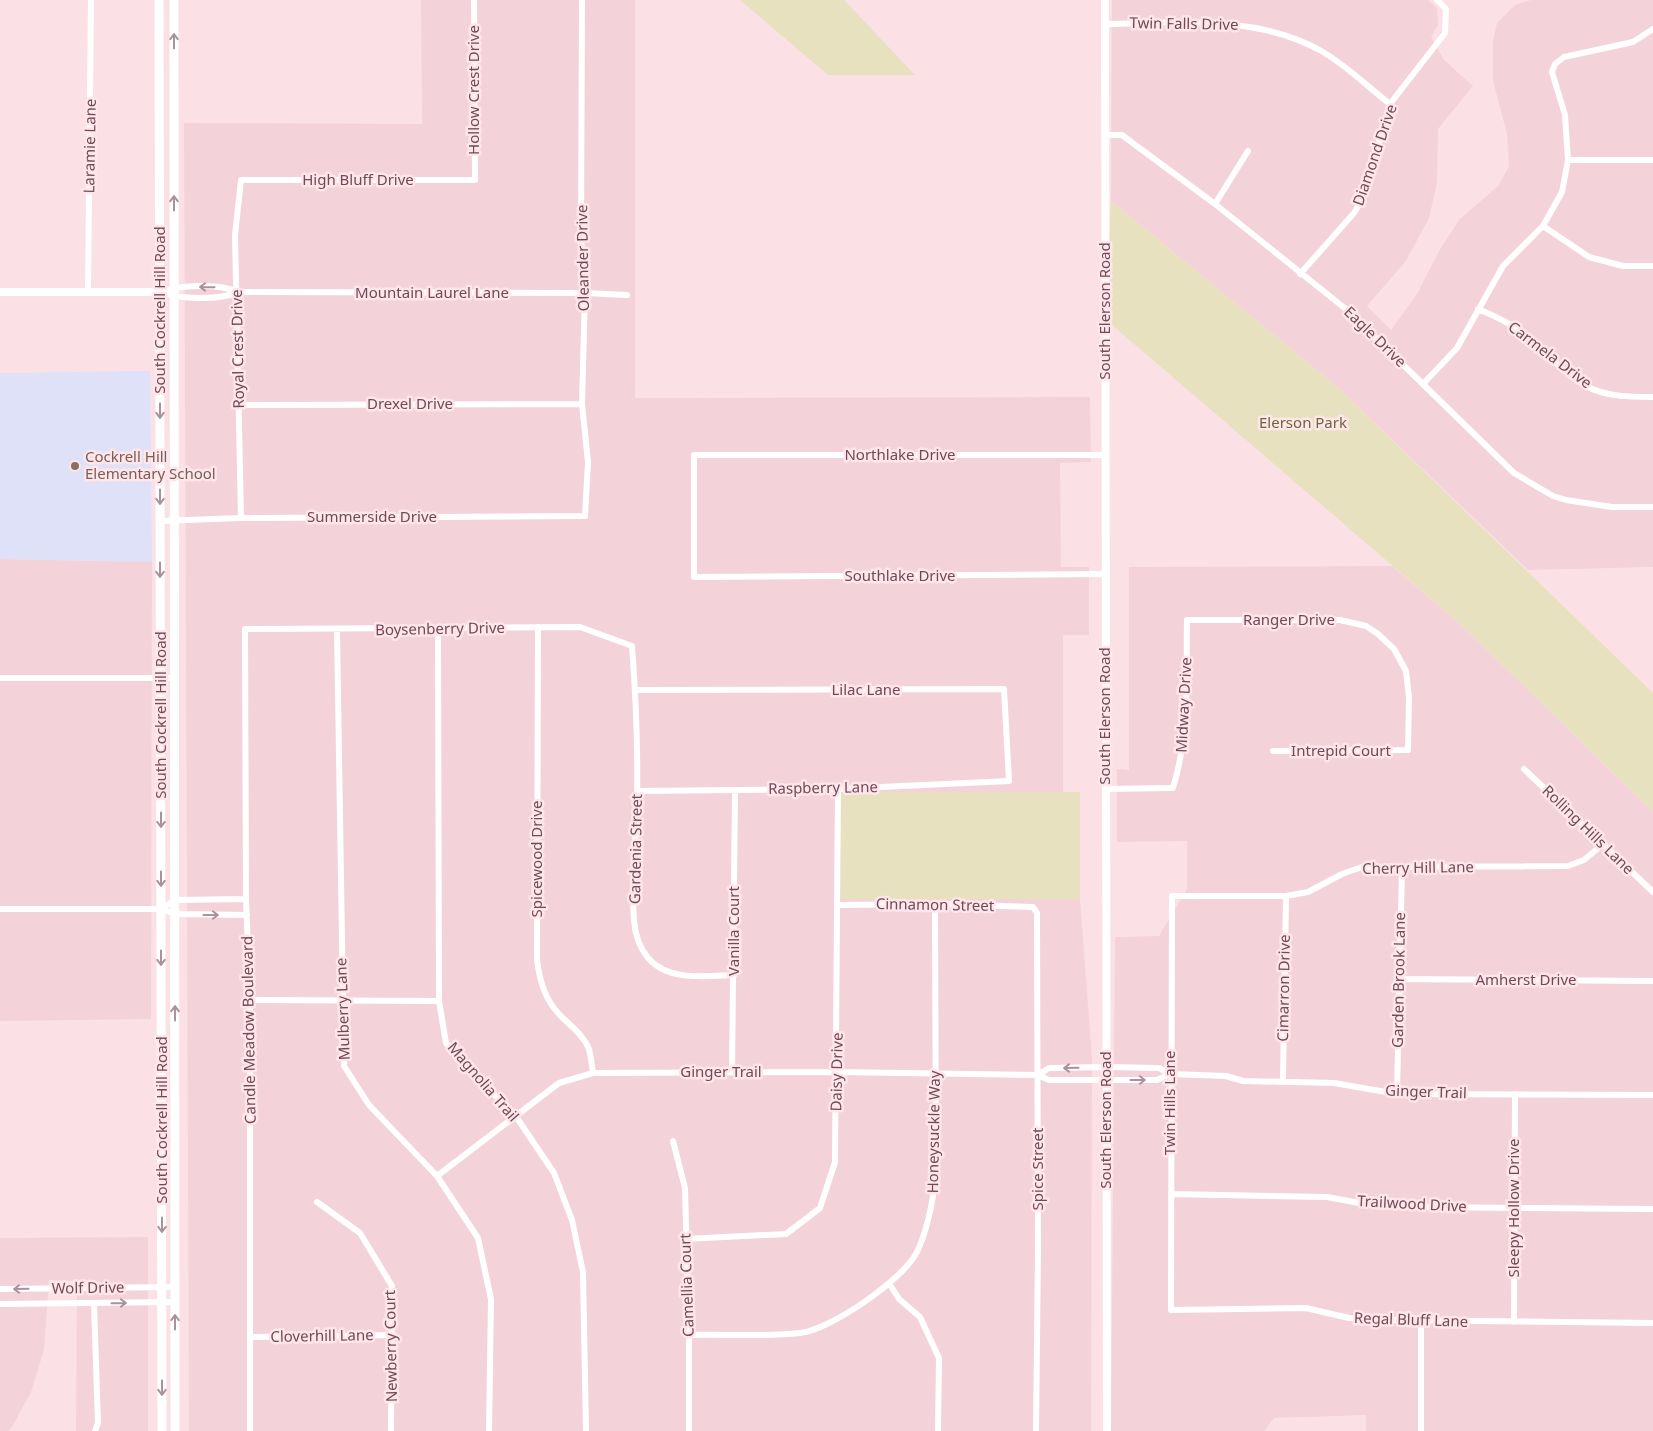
<svg xmlns="http://www.w3.org/2000/svg" width="1653" height="1431" viewBox="0 0 1653 1431" font-family="'Noto Sans',sans-serif">
<style>
.residential{fill:#f4d2d9}
.education{fill:#dee1f7}
.green{fill:#e8e1c0}
.lines{fill:none;stroke-linecap:round;stroke-linejoin:round}
.minor{stroke:#fff;stroke-width:6}
.tertiary{stroke:#fff;stroke-width:8}
.secondary{stroke:#fff;stroke-width:9}
.oneway{stroke:#aa929b}
.education-dot{fill:#8d6e63;stroke:#fee6ea;stroke-width:2}
.labels{text-anchor:middle;stroke-width:5;stroke-linejoin:round;paint-order:stroke}
.street-label{font-size:15px;fill:#714959;stroke:#fee6ea}
.park-label{font-size:15px;fill:#6b683c;stroke:#fee6ea}
.education-label{font-size:15px;fill:#785e54;stroke:#fee6ea;text-anchor:start}
</style>
<rect width="100%" height="100%" fill="#fbe1e5"/>
<path class="residential" d="M421,0H635V398L1090,397L1091,462L1060,463L1061,567H1089V635H1063V792H841V899H1080L1092,1058L1091,1431H189L184,123L422,124Z
M1112,0H1428L1437,8L1438,25L1431,37L1444,60L1473,86L1438,129L1437,183L1429,218L1406,261L1367,306L1391,330L1417,294L1439,251L1459,220L1499,185L1509,166L1507,134L1493,81V41L1497,23L1515,5L1531,0H1653V567L1528,570L1335,385L1111,201Z
M0,559L152,562L151,1019L0,1021Z
M1392,566L1458,622L1653,812V1431H1366V1415L1274,1418L1264,1431H1111L1115,937L1159,936L1187,889V841L1117,842V769L1129,770V567Z
M148,1237V1431H76L77,1281L49,1280L44,1350L31,1392L12,1427L8,1431H0V1238Z"/>
<path class="education" d="M150,371L152,562L0,559V373Z"/>
<path class="green" d="M740,0H844L915,75H828Z
M1111,201L1335,385L1653,693V812L1458,622L1105,319Z
M841,792H1080V899H841Z"/>
<g class="lines">
<path class="minor" d="M1105,24C1179,23 1257,14 1323,52C1347,66 1368,87 1390,104
M1105,135H1122L1215,204L1347,310L1514,473L1553,496L1566,500L1612,507H1653
M1568,160H1653
M1215,204L1248,151
M1543,226L1589,257L1623,266H1653
M1300,274L1354,213L1363,198L1390,104L1445,33L1446,9L1437,0
M88,292L91,0
M161,292C179,299 219,301 237,292L585,293L627,295
M161,292C179,285 220,283 237,292
M1478,309C1495,316 1513,324 1528,337C1547,353 1564,374 1586,386C1606,397 1631,397 1653,397
M1423,384L1457,348L1503,266L1543,226L1562,192L1568,160L1565,115L1552,72L1555,64L1564,57L1633,42L1653,29
M238,405L582,404
M241,518L235,235L241,180H475L474,0
M160,521L241,518L585,516L588,462L582,404L585,293L581,237L582,0
M1105,574L694,577V455H1106
M538,627L537,959C539,978 545,999 558,1013C569,1025 583,1034 589,1049C591,1057 592,1065 593,1073
M337,629L344,1066L369,1105L437,1176L478,1238L491,1299L489,1431
M438,629L439,1001L446,1043L464,1065L515,1115L554,1173L572,1220L583,1272L586,1431
M0,678H175
M636,690L1004,689L1009,781L838,789L637,791
M1524,769L1653,892
M1105,789L1173,788C1190,732 1186,678 1187,620H1340L1366,626L1378,634L1394,649L1406,671L1409,698L1408,750L1273,751
M1603,844L1584,860L1568,866L1362,867L1342,874L1308,892L1286,896H1172L1171,1310L1306,1308L1349,1318L1381,1320L1653,1323
M837,905L935,904L1033,907L1037,913L1038,1251L1036,1431
M0,909H161L175,914L247,915
M161,909L175,900L246,899
M1398,979L1653,981
M250,1000L439,1001
M732,1072L735,790
M1038,1075L1049,1068L1106,1067L1159,1068L1170,1074
M1283,1080L1286,896
M1397,1094L1402,867
M673,1141L685,1188L689,1335V1431
M437,1176L559,1083L593,1073L837,1072L1038,1075L1049,1080H1157L1170,1074L1226,1076L1243,1081L1334,1083L1397,1094L1653,1095
M1171,1194L1327,1197L1370,1205L1414,1207L1653,1209
M317,1202L360,1233L392,1286L391,1431
M685,1239L786,1234L820,1208L835,1162L838,789
M889,1283L899,1299L920,1317L939,1358L938,1431
M0,1289L175,1287
M0,1304L175,1302
M94,1304L98,1423L95,1431
M1421,1321V1431
M1514,1322L1515,1094
M689,1335C726,1334 764,1337 800,1333C830,1330 903,1280 917,1252C928,1229 933,1200 936,1175L935,904
M250,1337L394,1335
M250,1431V1000L246,899L245,629L580,627L632,646C636,698 638,750 637,802C636,840 631,881 634,920C635,934 639,947 648,958C669,982 706,976 734,975"/>
<path class="tertiary" d="M1105,0L1107,1431
M0,292H161"/>
<path class="secondary" d="M159,0L162,1431
M174,0L175,1431"/>
</g>
<defs><path id="oneway-shaft" d="M-6 0H5M1.5-3L5.5 0L1.5 3" fill="none" stroke-width="1.6" stroke-linecap="round" stroke-linejoin="round" transform="scale(1.25)"/></defs>
<g class="oneway">
<use href="#oneway-shaft" transform="translate(174 41) rotate(-90)"/>
<use href="#oneway-shaft" transform="translate(174 203) rotate(-90)"/>
<use href="#oneway-shaft" transform="translate(207 287) rotate(-179)"/>
<use href="#oneway-shaft" transform="translate(160 411) rotate(90)"/>
<use href="#oneway-shaft" transform="translate(160 497) rotate(90)"/>
<use href="#oneway-shaft" transform="translate(160 570) rotate(90)"/>
<use href="#oneway-shaft" transform="translate(161 820) rotate(90)"/>
<use href="#oneway-shaft" transform="translate(161 879) rotate(90)"/>
<use href="#oneway-shaft" transform="translate(211 915)"/>
<use href="#oneway-shaft" transform="translate(161 958) rotate(90)"/>
<use href="#oneway-shaft" transform="translate(175 1013) rotate(-90)"/>
<use href="#oneway-shaft" transform="translate(1071 1068) rotate(179)"/>
<use href="#oneway-shaft" transform="translate(1138 1080)"/>
<use href="#oneway-shaft" transform="translate(162 1225) rotate(90)"/>
<use href="#oneway-shaft" transform="translate(21 1289) rotate(179)"/>
<use href="#oneway-shaft" transform="translate(119 1303) rotate(-1)"/>
<use href="#oneway-shaft" transform="translate(175 1322) rotate(-90)"/>
<use href="#oneway-shaft" transform="translate(162 1388) rotate(90)"/>
</g>
<circle class="education-dot" cx="75" cy="466" r="5"/>
<g class="labels">
<g class="street-label">
<text transform="translate(1184 24) rotate(1)" y="5">Twin Falls Drive</text>
<text transform="translate(474 90) rotate(-90)" y="5">Hollow Crest Drive</text>
<text transform="translate(90 146) rotate(-89)" y="5">Laramie Lane</text>
<text transform="translate(1375 155) rotate(-71)" y="5">Diamond Drive</text>
<text x="358" y="185">High Bluff Drive</text>
<text transform="translate(583 258) rotate(-91)" y="5">Oleander Drive</text>
<text x="432" y="298">Mountain Laurel Lane</text>
<text transform="translate(160 310) rotate(-90)" y="5">South Cockrell Hill Road</text>
<text transform="translate(1105 311) rotate(-90)" y="5">South Elerson Road</text>
<text transform="translate(1375 337) rotate(44)" y="5">Eagle Drive</text>
<text transform="translate(238 349) rotate(-91)" y="5">Royal Crest Drive</text>
<text transform="translate(1550 355) rotate(37)" y="5">Carmela Drive</text>
<text x="410" y="409">Drexel Drive</text>
<text x="900" y="460">Northlake Drive</text>
<text x="372" y="522">Summerside Drive</text>
<text x="900" y="581">Southlake Drive</text>
<text x="1289" y="625">Ranger Drive</text>
<text transform="translate(440 629) rotate(-1)" y="5">Boysenberry Drive</text>
<text x="866" y="695">Lilac Lane</text>
<text transform="translate(1184 705) rotate(-87)" y="5">Midway Drive</text>
<text transform="translate(161 715) rotate(-90)" y="5">South Cockrell Hill Road</text>
<text transform="translate(1105 716) rotate(-90)" y="5">South Elerson Road</text>
<text x="1341" y="756">Intrepid Court</text>
<text transform="translate(823 788) rotate(-1)" y="5">Raspberry Lane</text>
<text transform="translate(1588 830) rotate(44)" y="5">Rolling Hills Lane</text>
<text transform="translate(636 849) rotate(-89)" y="5">Gardenia Street</text>
<text transform="translate(537 859) rotate(-90)" y="5">Spicewood Drive</text>
<text transform="translate(1418 868) rotate(-1)" y="5">Cherry Hill Lane</text>
<text transform="translate(935 905) rotate(1)" y="5">Cinnamon Street</text>
<text transform="translate(734 931) rotate(-90)" y="5">Vanilla Court</text>
<text transform="translate(1399 980) rotate(-89)" y="5">Garden Brook Lane</text>
<text x="1526" y="985">Amherst Drive</text>
<text transform="translate(1284 988) rotate(-89)" y="5">Cimarron Drive</text>
<text transform="translate(343 1009) rotate(-92)" y="5">Mulberry Lane</text>
<text transform="translate(249 1030) rotate(-91)" y="5">Candle Meadow Boulevard</text>
<text x="721" y="1077">Ginger Trail</text>
<text transform="translate(837 1072) rotate(-89)" y="5">Daisy Drive</text>
<text transform="translate(483 1082) rotate(49)" y="5">Magnolia Trail</text>
<text transform="translate(1426 1092) rotate(2)" y="5">Ginger Trail</text>
<text transform="translate(1170 1103) rotate(-90)" y="5">Twin Hills Lane</text>
<text transform="translate(162 1120) rotate(-90)" y="5">South Cockrell Hill Road</text>
<text transform="translate(1106 1120) rotate(-90)" y="5">South Elerson Road</text>
<text transform="translate(934 1132) rotate(-89)" y="5">Honeysuckle Way</text>
<text transform="translate(1038 1169) rotate(-90)" y="5">Spice Street</text>
<text transform="translate(1412 1204) rotate(3)" y="5">Trailwood Drive</text>
<text transform="translate(1514 1208) rotate(-90)" y="5">Sleepy Hollow Drive</text>
<text transform="translate(687 1285) rotate(-92)" y="5">Camellia Court</text>
<text transform="translate(88 1288) rotate(-1)" y="5">Wolf Drive</text>
<text transform="translate(1411 1320) rotate(2)" y="5">Regal Bluff Lane</text>
<text transform="translate(322 1336) rotate(-1)" y="5">Cloverhill Lane</text>
<text transform="translate(391 1346) rotate(-91)" y="5">Newberry Court</text>
</g>
<g class="park-label">
<text x="1303" y="428">Elerson Park</text>
</g>
<g class="education-label">
<text x="85" y="462">Cockrell Hill<tspan x="85" dy="17">Elementary School</tspan></text>
</g>
</g>
</svg>
